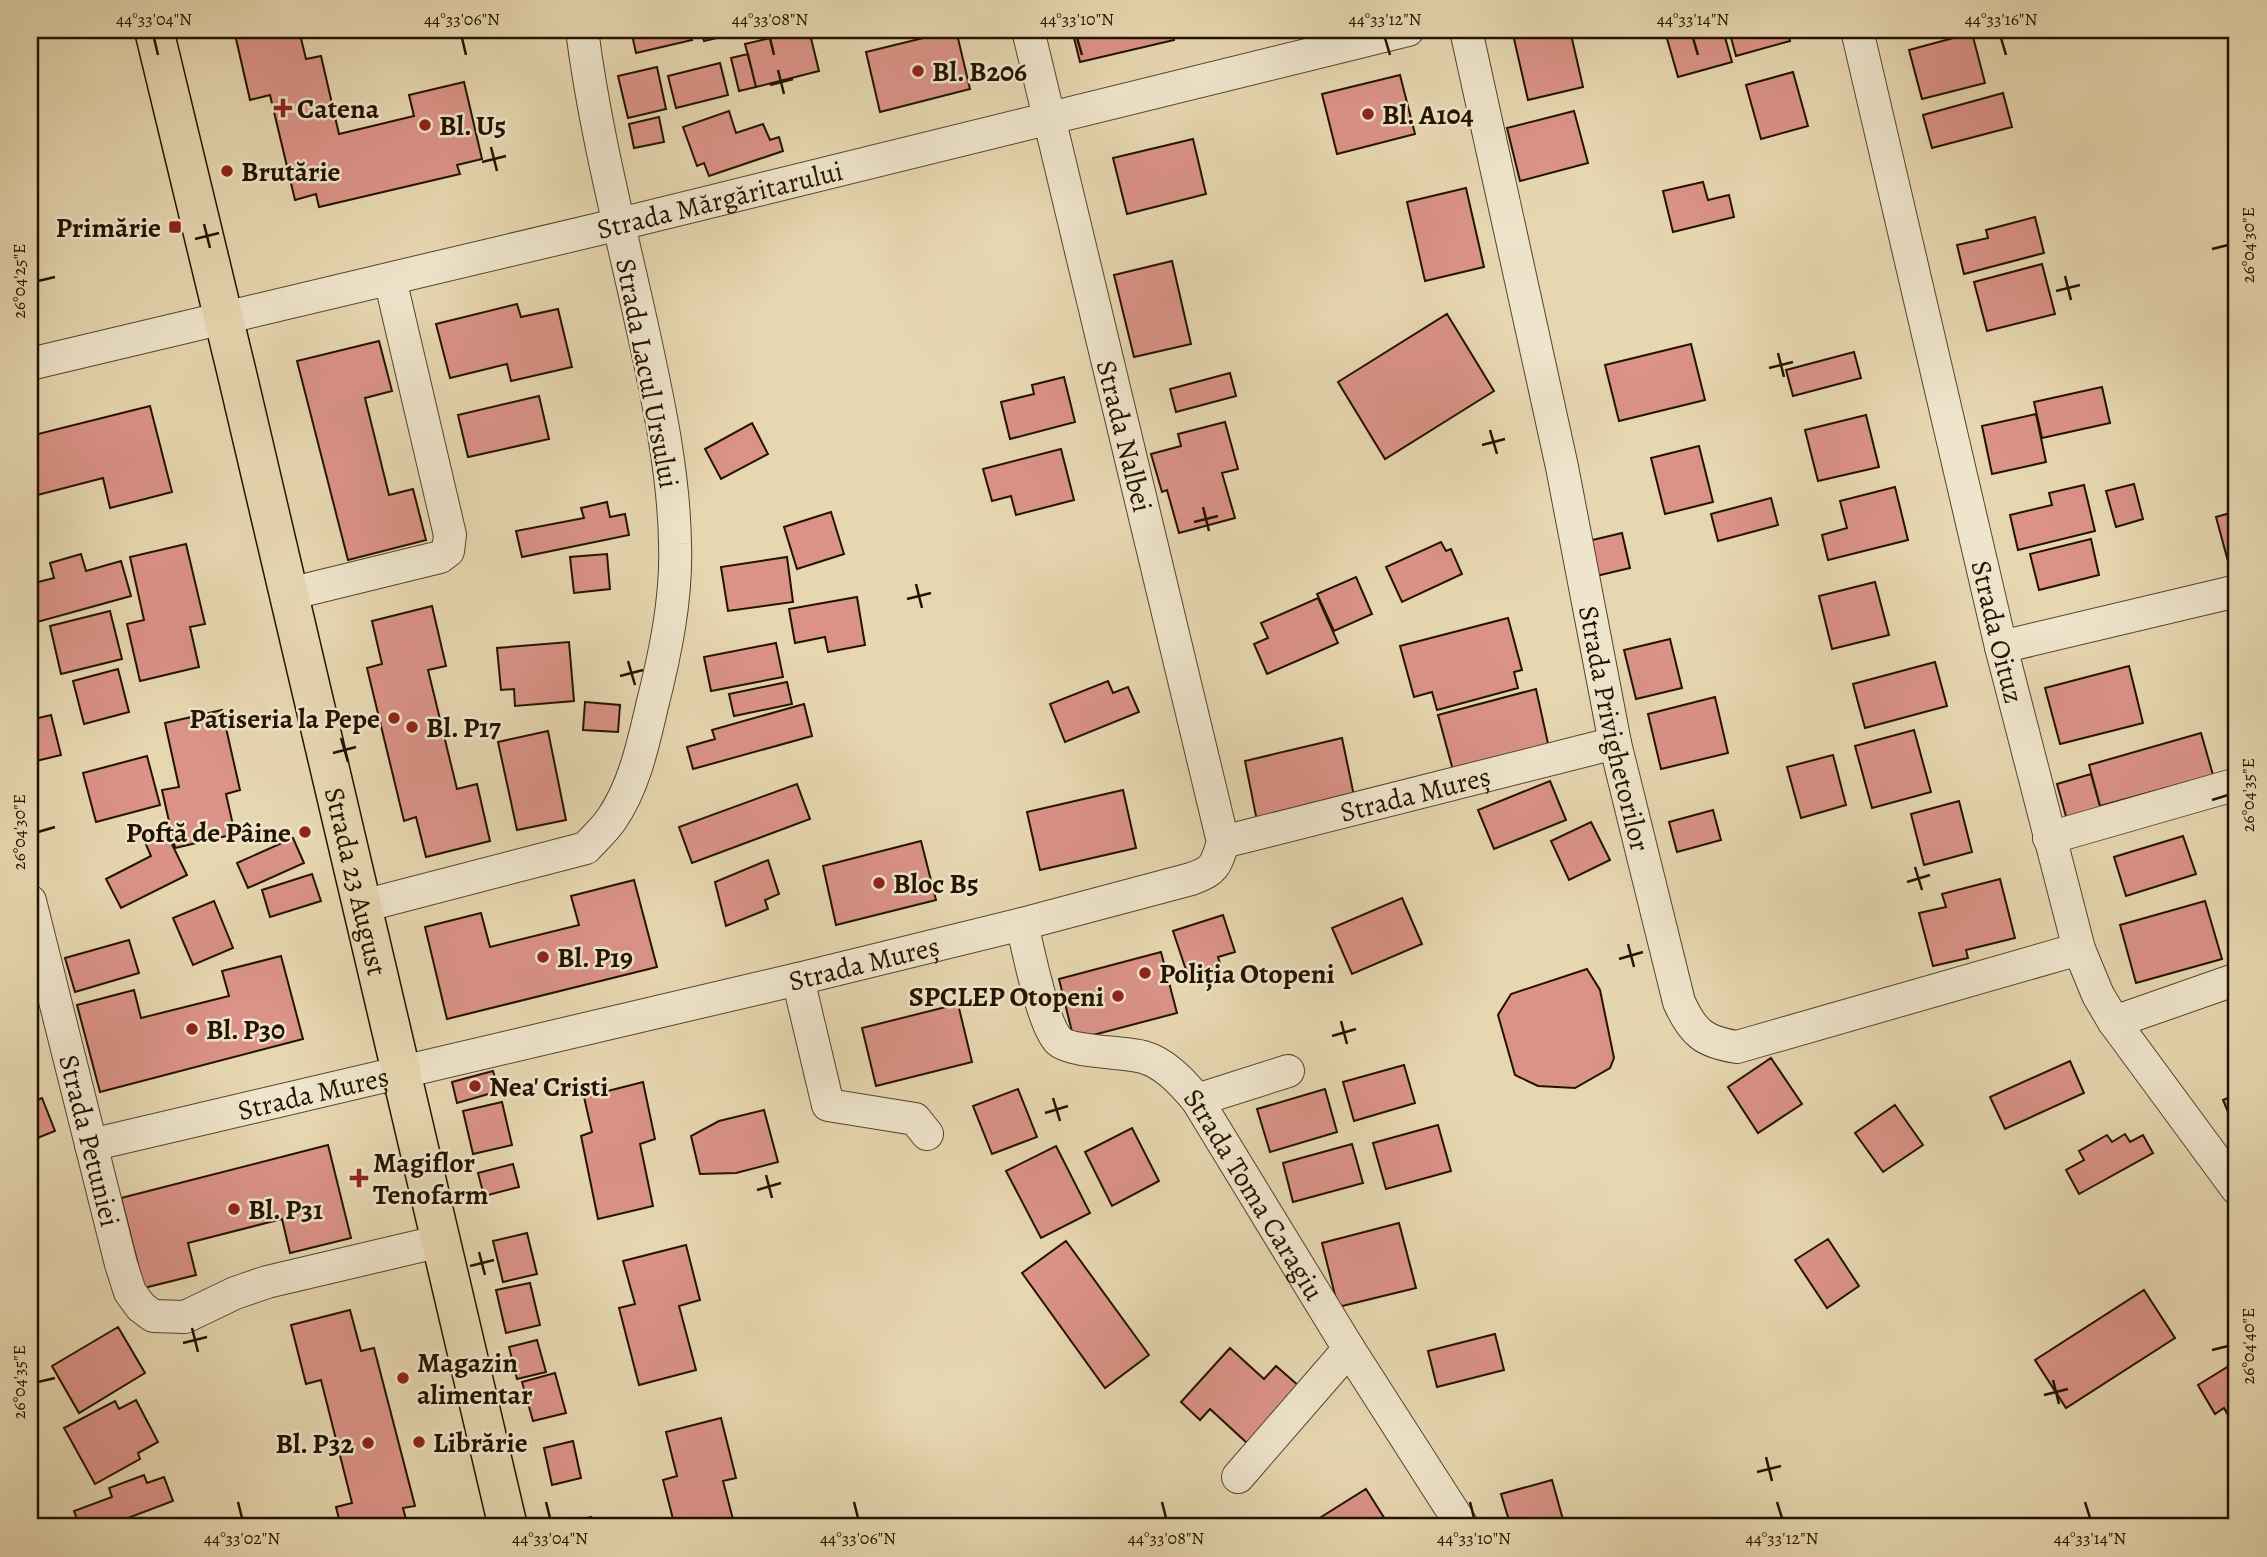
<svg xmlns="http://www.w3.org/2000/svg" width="2267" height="1557" viewBox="0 0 2267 1557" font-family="Alegreya,serif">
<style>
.building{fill:#db9388;stroke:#221300;stroke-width:2}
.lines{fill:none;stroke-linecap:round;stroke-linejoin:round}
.minor-casing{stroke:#53442c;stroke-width:34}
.major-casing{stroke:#221300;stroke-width:41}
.minor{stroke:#efe5cc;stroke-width:32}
.major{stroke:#e7d7b1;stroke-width:38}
.ticks{fill:none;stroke:#221300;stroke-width:2.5}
.poi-dot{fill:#8f2418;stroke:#efe5cc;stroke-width:2.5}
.labels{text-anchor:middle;stroke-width:5;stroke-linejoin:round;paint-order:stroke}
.poi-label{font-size:28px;font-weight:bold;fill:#221300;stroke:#efe5cc;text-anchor:start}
.street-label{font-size:28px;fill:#221300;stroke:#efe5cc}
.neatline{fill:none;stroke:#221300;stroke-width:2.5}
.ticks-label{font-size:18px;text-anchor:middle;fill:#221300}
</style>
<rect width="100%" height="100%" fill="#e7d7b1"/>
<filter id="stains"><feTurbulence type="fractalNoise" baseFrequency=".00286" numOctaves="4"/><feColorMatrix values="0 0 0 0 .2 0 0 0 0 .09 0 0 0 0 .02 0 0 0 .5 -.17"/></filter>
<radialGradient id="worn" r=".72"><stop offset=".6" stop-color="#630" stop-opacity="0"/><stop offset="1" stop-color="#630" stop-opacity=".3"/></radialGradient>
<path class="building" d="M234,30H299L306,59L321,56L339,134L414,116L409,95L464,82L482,159L457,165L460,174L319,207L316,194L295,200L270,95L250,100Z
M631,30H689L692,40L636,53Z
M701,30H751L704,41Z
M804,30H809L819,71L756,87L745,44Z
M956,30L970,89L880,112L866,52Z
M1072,30H1172L1174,40L1080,62Z
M1512,30H1570L1583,87L1528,100Z
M1684,30H1723L1732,62L1678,77L1666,35Z
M1729,30H1787L1790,41L1736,56Z
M1972,33L1985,83L1922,99L1909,50Z
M748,54L756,87L739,91L731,58Z
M720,63L728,95L676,108L668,76Z
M657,67L666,109L628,118L618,76Z
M1793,72L1808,126L1761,139L1746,85Z
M1400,75L1415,134L1337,154L1322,94Z
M2003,93L2012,127L1932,148L1923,115Z
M729,111L736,133L763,124L770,140L779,137L783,151L709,176L704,163L697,166L683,127Z
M1574,111L1588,163L1520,181L1507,128Z
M659,117L664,142L634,148L629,124Z
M1193,139L1206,194L1127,214L1113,158Z
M1703,182L1708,200L1729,195L1734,217L1673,232L1663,191Z
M1466,188L1484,267L1425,281L1407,202Z
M2035,217L2044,253L1964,274L1957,245L1988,238L1986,230Z
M1172,261L1191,344L1134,357L1114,275Z
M2042,264L2055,314L1987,331L1974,282Z
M517,304L521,317L558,309L572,367L511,381L507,364L450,378L436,324Z
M1447,314L1494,391L1385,459L1338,382Z
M379,341L392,391L365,398L389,495L413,489L426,540L348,560L297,361Z
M1691,344L1705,400L1619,421L1605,365Z
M1854,352L1861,378L1793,396L1786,370Z
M1230,373L1236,396L1176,412L1170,389Z
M1064,377L1075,422L1010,439L1001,402L1034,394L1032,385Z
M2102,387L2110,423L2042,438L2034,402Z
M539,396L549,439L468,457L458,415Z
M150,406L172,492L110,508L103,478L30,497V436Z
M2036,414L2046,462L1992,474L1982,426Z
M1866,415L1879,467L1818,481L1805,430Z
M1225,422L1238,469L1222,473L1235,518L1179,533L1167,490L1162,492L1151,454L1181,446L1178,434Z
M752,423L768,454L721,479L705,449Z
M1699,446L1713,502L1665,514L1651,458Z
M1061,449L1074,500L1016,515L1011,496L992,501L983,469Z
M2134,484L2143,519L2116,527L2106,491Z
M2084,485L2095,531L2018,550L2010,515L2052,505L2049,493Z
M1895,487L1908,540L1828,560L1822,535L1847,528L1840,501Z
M1771,498L1778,525L1718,541L1711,514Z
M607,502L610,517L625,514L629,535L522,557L516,531L584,518L581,508Z
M2237,511V563L2229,565L2216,517Z
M831,512L844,554L797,569L784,527Z
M1622,533L1630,568L1592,577L1584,542Z
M2091,539L2099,575L2039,590L2030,554Z
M1441,542L1446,551L1451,549L1462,574L1402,602L1386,567Z
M186,544L205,624L190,627L199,667L140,681L127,624L144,620L130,557Z
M81,554L86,571L121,561L131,596L30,624V584L54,578L50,563Z
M607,554L610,589L574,593L570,557Z
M787,557L793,602L728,611L721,567Z
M1356,577L1372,614L1334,631L1317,594Z
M1875,582L1889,635L1832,649L1819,596Z
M857,597L865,645L828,652L825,637L795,643L789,609Z
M1318,598L1338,643L1267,674L1254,644L1268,638L1261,623Z
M432,606L446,666L428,670L457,789L477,784L490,841L426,857L416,817L404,821L367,668L382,664L372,621Z
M110,611L122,659L61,674L50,626Z
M1508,618L1522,670L1514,672L1518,688L1437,710L1432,692L1414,697L1400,646Z
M1670,639L1682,688L1636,699L1624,650Z
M569,642L574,701L515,706L514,689L501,690L497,648Z
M776,643L783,677L711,691L704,657Z
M1935,662L1947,706L1865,728L1853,684Z
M2129,666L2143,723L2060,744L2045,688Z
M118,669L129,712L84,724L73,681Z
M1108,681L1113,693L1128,687L1139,712L1065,742L1050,704Z
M787,682L792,704L734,716L729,694Z
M1536,689L1549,748L1454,774L1438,715Z
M1715,697L1728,753L1661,769L1648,714Z
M585,702L620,705L618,732L583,730Z
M804,704L812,736L693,769L687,747L715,739L712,730Z
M222,710L240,790L226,794L235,834L175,848L162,790L179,787L165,723Z
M51,715L61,755L32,762L30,752V720Z
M1914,730L1931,792L1872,808L1855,746Z
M548,731L566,820L517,830L498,742Z
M2201,733L2213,775L2100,806L2089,765Z
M1342,738L1354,796L1257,821L1245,761Z
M1833,755L1846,805L1801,818L1787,767Z
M147,756L160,805L96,822L83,773Z
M2091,774L2101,810L2067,820L2057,784Z
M1550,781L1566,820L1494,849L1478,810Z
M797,784L810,819L692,863L679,827Z
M1123,790L1136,848L1040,870L1027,812Z
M2237,795V825L2230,797Z
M1959,801L1972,852L1924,865L1911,814Z
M1713,810L1721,840L1677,852L1669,822Z
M1591,822L1610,860L1569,880L1551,841Z
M165,830L187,875L121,908L106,879L151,856L144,840Z
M2183,836L2196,874L2126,896L2114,857Z
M293,838L304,863L248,888L237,863Z
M921,841L936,900L836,925L823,866Z
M768,860L779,894L765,900L768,909L726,926L715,882Z
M312,874L321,901L270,917L262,890Z
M2000,879L2015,938L1966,950L1968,958L1933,966L1919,913L1946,907L1942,894Z
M634,880L657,967L447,1019L425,927L481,913L490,947L579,925L571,896Z
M1402,898L1422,944L1352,974L1332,928Z
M214,901L233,948L193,965L173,918Z
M2205,901L2222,959L2136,983L2120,925Z
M1223,915L1235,952L1218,957L1221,966L1188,976L1173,931Z
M129,940L139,973L75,992L65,958Z
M1161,952L1177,1013L1074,1040L1059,979Z
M281,956L303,1039L100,1092L77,1005L134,990L141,1018L229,996L222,971Z
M1587,969L1600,990L1614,1058L1610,1068L1575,1088L1538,1086L1515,1075L1498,1015L1511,994Z
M958,1004L972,1062L876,1086L862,1028Z
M1771,1058L1802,1104L1758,1133L1728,1087Z
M2070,1061L2084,1093L2005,1129L1990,1097Z
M1404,1065L1415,1103L1354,1121L1343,1082Z
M493,1071L499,1091L457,1103L452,1082Z
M643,1082L655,1139L640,1144L653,1206L598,1219L581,1136L592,1132L584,1097Z
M1018,1089L1037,1137L992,1154L973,1106Z
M1325,1089L1337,1132L1270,1152L1257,1109Z
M2237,1094V1133L2223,1100Z
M42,1098L55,1131L30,1141V1103Z
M502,1102L512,1145L473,1154L463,1111Z
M1895,1105L1923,1145L1883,1172L1855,1133Z
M764,1110L778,1162L736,1173L700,1174L691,1136L719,1121Z
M1438,1125L1451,1171L1386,1189L1373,1143Z
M1132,1128L1159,1181L1112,1206L1085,1152Z
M2125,1134L2130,1142L2143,1135L2153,1153L2079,1194L2066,1170L2084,1160L2079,1151L2107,1135L2112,1142Z
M1352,1144L1363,1183L1293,1202L1283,1163Z
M328,1145L351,1238L290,1253L282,1219L188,1243L196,1275L144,1288L121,1198Z
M1056,1146L1090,1213L1041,1238L1006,1171Z
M513,1164L519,1187L484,1196L478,1173Z
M1399,1223L1416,1288L1338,1307L1322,1243Z
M527,1233L537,1274L503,1282L493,1241Z
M1828,1239L1859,1286L1827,1308L1795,1260Z
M1066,1241L1149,1355L1105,1388L1022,1273Z
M686,1245L700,1300L679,1306L696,1370L639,1385L619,1308L635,1304L623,1261Z
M530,1283L540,1325L506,1333L496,1290Z
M2144,1290L2175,1338L2066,1408L2035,1360Z
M350,1310L361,1351L374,1348L415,1506L403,1508L408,1527H341L336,1507L352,1503L321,1380L306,1384L291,1325Z
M118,1327L145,1373L79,1413L52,1366Z
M1495,1334L1504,1370L1437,1387L1428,1351Z
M537,1340L546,1372L517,1379L509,1347Z
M1230,1348L1264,1379L1276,1366L1299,1386L1247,1443L1210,1409L1200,1420L1181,1402Z
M2237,1361V1431L2224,1408L2215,1414L2198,1385Z
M555,1373L566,1413L533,1421L522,1382Z
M136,1400L158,1442L138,1453L140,1459L95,1484L64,1428L115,1401L119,1409Z
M721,1418L736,1478L723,1481L735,1527H675L663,1480L677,1476L666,1432Z
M573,1441L581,1478L552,1485L544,1448Z
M144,1475L147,1483L164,1477L173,1501L104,1527H80L74,1511L112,1497L109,1488Z
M1552,1480L1565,1527H1511L1501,1494Z
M1366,1489L1390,1527H1323L1318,1519Z
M591,1517L593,1527H557V1526Z"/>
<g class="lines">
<g class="minor-casing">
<g id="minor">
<path id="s1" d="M1466,30L1562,467L1615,743L1679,1002C1693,1033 1704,1042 1737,1047L2079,949"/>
<path id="s2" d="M1857,30L2001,647L2079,949L2098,995L2114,1022L2237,1189"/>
<path id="s3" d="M30,364L620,224L1408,30"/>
<path d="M289,594L440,557L448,551L450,535L390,279"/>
<path d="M2001,647L2237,591"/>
<path d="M2049,838L2237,784"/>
<path id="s4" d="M1223,842L1615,743"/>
<path id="s5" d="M30,901L121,1264L130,1292L141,1307L153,1316L185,1317L235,1293L267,1282L441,1241"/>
<path d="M363,906L586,848C594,839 604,830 611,820C634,787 643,745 652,706C665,655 677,598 675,544C674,474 659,404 644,335C622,234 595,133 582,30"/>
<path id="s6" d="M1022,924C1028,949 1043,1026 1059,1041C1070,1052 1125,1052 1143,1057C1165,1063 1183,1083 1197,1100L1349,1349L1463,1527"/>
<path d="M798,979L828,1105L915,1119L927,1134"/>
<path d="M2114,1022L2237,979"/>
<path d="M1197,1100L1288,1071"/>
<path id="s7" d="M91,1145L798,979L1022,924L1191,879C1215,871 1216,865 1223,842L1028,30"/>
<path d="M1238,1477L1349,1349"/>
</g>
</g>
<g class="major-casing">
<g id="major">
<path id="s8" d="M154,30L238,378L508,1527"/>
</g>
</g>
<use href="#minor" class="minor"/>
<use href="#major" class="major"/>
</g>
<path class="ticks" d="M154,38L158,55M462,38L466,55M770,38L774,55M1077,38L1082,55M1385,38L1390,55M1693,38L1698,55M2001,38L2006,55M778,70L784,94M770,85L793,79M491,147L497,171M482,162L506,156M204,224L210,248M195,239L219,233M2212,249L2228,245M2065,276L2071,300M38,281L55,277M2056,291L2080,285M1778,353L1784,377M1769,368L1793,362M1490,430L1497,454M1482,445L1505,439M1203,507L1209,531M1194,522L1218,516M916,584L922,608M907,599L931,593M628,661L635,685M620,676L643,670M341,738L348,762M333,753L356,747M2212,800L2228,795M38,832L55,827M1915,867L1922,890M1907,882L1930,875M1628,944L1634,967M1619,959L1643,952M1341,1021L1347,1044M1332,1036L1356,1029M1053,1098L1060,1121M1045,1113L1068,1106M766,1175L772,1198M757,1190L781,1183M479,1252L485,1275M470,1266L494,1260M192,1328L198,1352M183,1343L207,1337M2212,1350L2228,1346M2053,1380L2059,1404M38,1382L55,1378M2044,1395L2068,1389M1766,1457L1772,1481M1757,1472L1781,1466M238,1502L242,1518M546,1502L550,1518M854,1502L858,1518M1162,1502L1166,1518M1470,1502L1474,1518M1777,1502L1782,1518M2085,1502L2090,1518"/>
<g class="poi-dot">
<circle cx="918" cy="71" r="7"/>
<path d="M279.5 97.5h7v7h7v7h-7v7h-7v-7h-7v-7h7z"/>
<circle cx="1368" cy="114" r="7"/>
<circle cx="425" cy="125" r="7"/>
<circle cx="227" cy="171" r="7"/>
<rect x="168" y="220" width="14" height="14" rx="3.5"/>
<circle cx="394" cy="718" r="7"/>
<circle cx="412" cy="727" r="7"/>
<circle cx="305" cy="832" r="7"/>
<circle cx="879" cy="883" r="7"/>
<circle cx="543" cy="957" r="7"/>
<circle cx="1145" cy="973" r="7"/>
<circle cx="1118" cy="996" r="7"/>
<circle cx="192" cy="1029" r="7"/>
<circle cx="475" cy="1086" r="7"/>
<path d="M355.5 1167.5h7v7h7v7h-7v7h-7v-7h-7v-7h7z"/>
<circle cx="234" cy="1209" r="7"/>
<circle cx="403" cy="1378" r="7"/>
<circle cx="419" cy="1442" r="7"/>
<circle cx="368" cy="1443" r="7"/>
</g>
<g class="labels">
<g class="poi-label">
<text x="932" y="81">Bl. B206</text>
<text x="297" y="118">Catena</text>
<text x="1382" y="124">Bl. A104</text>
<text x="439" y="135">Bl. U5</text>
<text x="241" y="181">Brutărie</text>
<text x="161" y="237" text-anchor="end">Primărie</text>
<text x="380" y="728" text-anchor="end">Patiseria la Pepe</text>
<text x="426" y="737">Bl. P17</text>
<text x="291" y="842" text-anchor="end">Poftă de Pâine</text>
<text x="893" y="893">Bloc B5</text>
<text x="557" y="967">Bl. P19</text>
<text x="1159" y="983">Poliția Otopeni</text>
<text x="1104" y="1006" text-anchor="end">SPCLEP Otopeni</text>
<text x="206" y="1039">Bl. P30</text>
<text x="489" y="1096">Nea' Cristi</text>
<text x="373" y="1172">Magiflor<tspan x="373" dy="32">Tenofarm</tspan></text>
<text x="248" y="1219">Bl. P31</text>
<text x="417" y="1372">Magazin<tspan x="417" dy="32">alimentar</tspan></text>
<text x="433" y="1452">Librărie</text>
<text x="354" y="1453" text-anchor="end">Bl. P32</text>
</g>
<g class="street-label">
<text dy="10" stroke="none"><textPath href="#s3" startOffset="709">Strada Mărgăritarului</textPath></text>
<text transform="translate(648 373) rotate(79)" y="10">Strada Lacul Ursului</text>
<text transform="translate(1125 436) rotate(76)" y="10">Strada Nalbei</text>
<text dy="10" stroke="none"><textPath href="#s2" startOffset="618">Strada Oituz</textPath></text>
<text dy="10" stroke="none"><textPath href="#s1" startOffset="714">Strada Privighetorilor</textPath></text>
<text dy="10" stroke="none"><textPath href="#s4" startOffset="198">Strada Mureș</textPath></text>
<text dy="10" stroke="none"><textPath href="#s8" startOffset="875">Strada 23 August</textPath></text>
<text dy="10" stroke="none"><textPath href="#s7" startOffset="794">Strada Mureș</textPath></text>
<text dy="10" stroke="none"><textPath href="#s7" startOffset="228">Strada Mureș</textPath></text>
<text dy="10" stroke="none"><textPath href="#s5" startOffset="247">Strada Petuniei</textPath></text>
<text dy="10" stroke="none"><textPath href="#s6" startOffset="390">Strada Toma Caragiu</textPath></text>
</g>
</g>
<rect width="2267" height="1557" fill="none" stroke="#e7d7b1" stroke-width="77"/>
<rect x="38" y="38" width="2190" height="1480" class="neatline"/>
<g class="ticks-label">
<text x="154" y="25">44°33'04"N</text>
<text x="462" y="25">44°33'06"N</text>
<text x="770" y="25">44°33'08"N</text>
<text x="1077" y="25">44°33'10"N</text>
<text x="1385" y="25">44°33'12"N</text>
<text x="1693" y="25">44°33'14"N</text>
<text x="2001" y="25">44°33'16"N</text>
<text transform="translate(2248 245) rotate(-90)" y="6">26°04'30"E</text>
<text transform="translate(19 281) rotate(-90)" y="6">26°04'25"E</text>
<text transform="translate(2248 795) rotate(-90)" y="6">26°04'35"E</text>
<text transform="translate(19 832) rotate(-90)" y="6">26°04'30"E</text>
<text transform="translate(2248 1346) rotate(-90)" y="6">26°04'40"E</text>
<text transform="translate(19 1382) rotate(-90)" y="6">26°04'35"E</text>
<text x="242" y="1544">44°33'02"N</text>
<text x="550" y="1544">44°33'04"N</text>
<text x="858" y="1544">44°33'06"N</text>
<text x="1166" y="1544">44°33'08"N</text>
<text x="1474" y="1544">44°33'10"N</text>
<text x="1782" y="1544">44°33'12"N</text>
<text x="2090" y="1544">44°33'14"N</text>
</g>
<rect width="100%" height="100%" filter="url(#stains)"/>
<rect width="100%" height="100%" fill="url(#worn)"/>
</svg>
